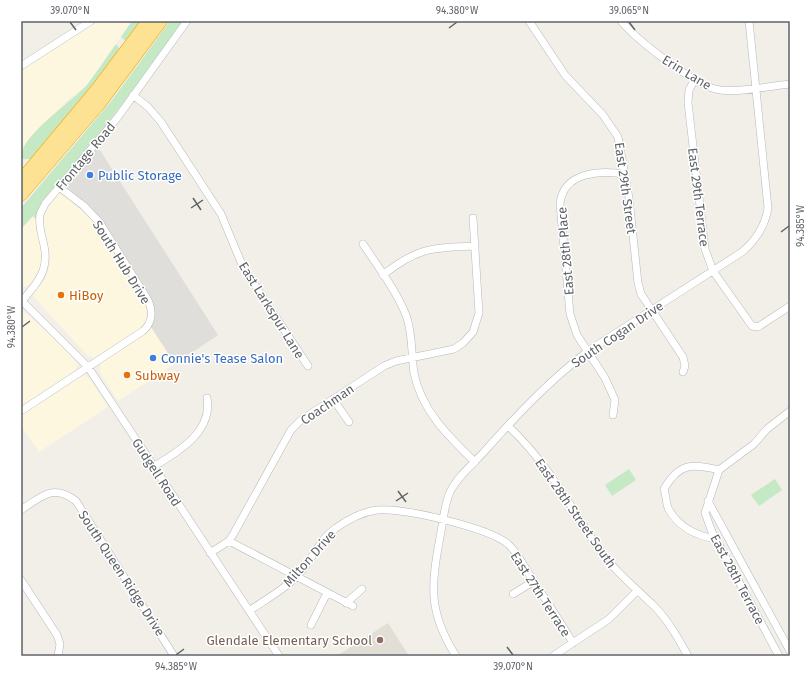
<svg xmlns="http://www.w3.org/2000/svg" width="811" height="677" viewBox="0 0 811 677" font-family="'Fira Sans',sans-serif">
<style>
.commercial{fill:#fef7e0}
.industrial{fill:#e0deda}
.education{fill:#e1ded6}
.green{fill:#c5e8c5}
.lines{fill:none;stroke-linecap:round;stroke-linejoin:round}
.street-casing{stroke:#b5b8bc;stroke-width:8}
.highway-casing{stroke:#f9ab00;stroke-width:13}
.street{stroke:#fff;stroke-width:7}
.highway{stroke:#fde293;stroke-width:12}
.ticks{fill:none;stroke:#5f6368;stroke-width:1.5}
.shop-dot{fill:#3f7fe0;stroke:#fff;stroke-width:1.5}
.food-dot{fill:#e8710a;stroke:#fff;stroke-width:1.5}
.education-dot{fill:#8d6e63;stroke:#fff;stroke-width:1.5}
.labels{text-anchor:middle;stroke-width:3;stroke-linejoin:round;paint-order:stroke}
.street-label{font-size:13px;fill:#5f6368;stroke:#fff}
.shop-label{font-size:13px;fill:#366cbe;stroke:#fff;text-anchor:start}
.food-label{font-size:13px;fill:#c56008;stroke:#fff;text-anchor:start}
.education-label{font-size:13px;fill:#785e54;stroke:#fff;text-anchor:end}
.neatline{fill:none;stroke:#5f6368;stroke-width:1.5}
.ticks-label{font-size:10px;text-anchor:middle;fill:#5f6368}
</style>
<rect width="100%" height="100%" fill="#f1efe8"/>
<path class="commercial" d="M96,21H132L86,86L69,99L35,133L21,151V69Z
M62,193L94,222L144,300L147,310L146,321L140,329L94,358L87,355L33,296L34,291L45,279L49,268L50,255L43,227L44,214L57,194Z
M33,216L36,219V228L43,255L39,276L30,285L24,287L21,285V229Z
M21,309L64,347L78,365L74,372L21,406Z
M151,327L175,364L118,401L100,373V364Z
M83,375L89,378L108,407L39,452L21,426V414Z"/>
<path class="industrial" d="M98,147L218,335L175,364L151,327L154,314L86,203L67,187L68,181Z"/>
<path class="education" d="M388,623L409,656H337Z"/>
<path class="green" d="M132,21H143L126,41L121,37Z
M170,21H184L105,127L45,198L38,210L36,219L33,216L21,229V208L113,99Z
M116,44L121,51L31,159H21C19,136 72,102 87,85C97,72 106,58 116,44Z
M629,469L636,480L612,496L605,485Z
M775,479L782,490L759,506L751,495Z"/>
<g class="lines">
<g class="street-casing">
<path id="street" d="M529,21L565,75L603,115L618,137L629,198L638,283L641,294L683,357L685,366L683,372
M621,21C637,40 696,87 720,90C741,93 769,86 790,84
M21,66L91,21
M695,79L689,90L688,103L705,249L713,271L752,326L758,327L790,306
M133,95L148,107L161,122L221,214L243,267L308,366
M363,244C378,267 396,290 406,315C413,333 411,354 414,373C421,410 449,437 475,462
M383,275C418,247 432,248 475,246
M21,300L88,367L279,656
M22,301C30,291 41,280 44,267C49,247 37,232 40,215C41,211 44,207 45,204L118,117L187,21
M333,399L349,422
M21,411L143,331C153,322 153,312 148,300L100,223L84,206L59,187
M613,415L615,400L605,378L577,335L570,314L560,204C563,172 600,170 625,174
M508,426C549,464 571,509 602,553C617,574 636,588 654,606C668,620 678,638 688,656
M153,467C178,452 213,432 207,398
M719,470L705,513L712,532L779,656
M719,470L754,444L767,429L790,411
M708,501L790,651
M21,510C41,497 53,483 76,501L174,656
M717,539C696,536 678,527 668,508C666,502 666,495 664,489C679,463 692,463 719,470
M229,541L353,606
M210,553L229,541L234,533L291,430L301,420L384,366L396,361L454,349L463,343L473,332L479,313L473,218
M21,580L57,635L60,644L58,656
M513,594L534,581
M346,603L362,589
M249,611C268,598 289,587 304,568C315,554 320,539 336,528C347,520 363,512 377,510C402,507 489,528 508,544C517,552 523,564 529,574C544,597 559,620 573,643
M311,625L327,593
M456,656C428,612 431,586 440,537C443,522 444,506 450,492C457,477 472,465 483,453C517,415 548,382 588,351L742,252C756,240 765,227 768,208L749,21
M553,656L609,619L637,591"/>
</g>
<g class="highway-casing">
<path id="highway" d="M21,180L97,89L148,21
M21,195L100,103L161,21"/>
</g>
<use href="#street" class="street"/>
<use href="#highway" class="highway"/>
</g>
<path class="ticks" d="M70,22L76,30M629,22L635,30M449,28L457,22M193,198L201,210M191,208L203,200M781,232L789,226M22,327L30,321M398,491L406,502M396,501L408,493M507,647L513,655M176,655L184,649"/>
<g class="shop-dot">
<circle cx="90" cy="175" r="4"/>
<circle cx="153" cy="358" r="4"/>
</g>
<g class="food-dot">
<circle cx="61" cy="295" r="4"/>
<circle cx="127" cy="375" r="4"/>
</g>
<circle class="education-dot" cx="380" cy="640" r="4"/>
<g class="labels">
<g class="street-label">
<text transform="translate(687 72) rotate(31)" y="5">Erin Lane</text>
<text transform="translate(85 156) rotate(-50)" y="5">Frontage Road</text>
<text transform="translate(626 188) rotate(82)" y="5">East 29th Street</text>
<text transform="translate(699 197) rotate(83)" y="5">East 29th Terrace</text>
<text transform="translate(565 251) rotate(-95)" y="5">East 28th Place</text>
<text transform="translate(122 262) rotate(58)" y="5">South Hub Drive</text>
<text transform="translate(272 310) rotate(58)" y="5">East Larkspur Lane</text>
<text transform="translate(617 334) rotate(-34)" y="5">South Cogan Drive</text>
<text transform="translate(327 404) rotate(-34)" y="5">Coachman</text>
<text transform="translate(157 472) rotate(57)" y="5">Gudgell Road</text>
<text transform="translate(576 513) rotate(55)" y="5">East 28th Street South</text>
<text transform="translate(309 558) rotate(-48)" y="5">Milton Drive</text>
<text transform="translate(122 573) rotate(57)" y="5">South Queen Ridge Drive</text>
<text transform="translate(738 579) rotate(62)" y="5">East 28th Terrace</text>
<text transform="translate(541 594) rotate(57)" y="5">East 27th Terrace</text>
</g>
<g class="shop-label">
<text x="98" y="180">Public Storage</text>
<text x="161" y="363">Connie's Tease Salon</text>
</g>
<g class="food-label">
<text x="69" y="300">HiBoy</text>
<text x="135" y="380">Subway</text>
</g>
<g class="education-label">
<text x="372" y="645">Glendale Elementary School</text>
</g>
</g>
<rect width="811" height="677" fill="none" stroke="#ffffff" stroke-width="44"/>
<rect x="22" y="22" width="767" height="633" class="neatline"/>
<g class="ticks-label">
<text x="70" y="14">39.070°N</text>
<text x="457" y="14">94.380°W</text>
<text x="629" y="14">39.065°N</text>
<text transform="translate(800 226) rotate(-90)" y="4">94.385°W</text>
<text transform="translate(11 327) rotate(-90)" y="4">94.380°W</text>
<text x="176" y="670">94.385°W</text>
<text x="513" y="670">39.070°N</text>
</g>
</svg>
